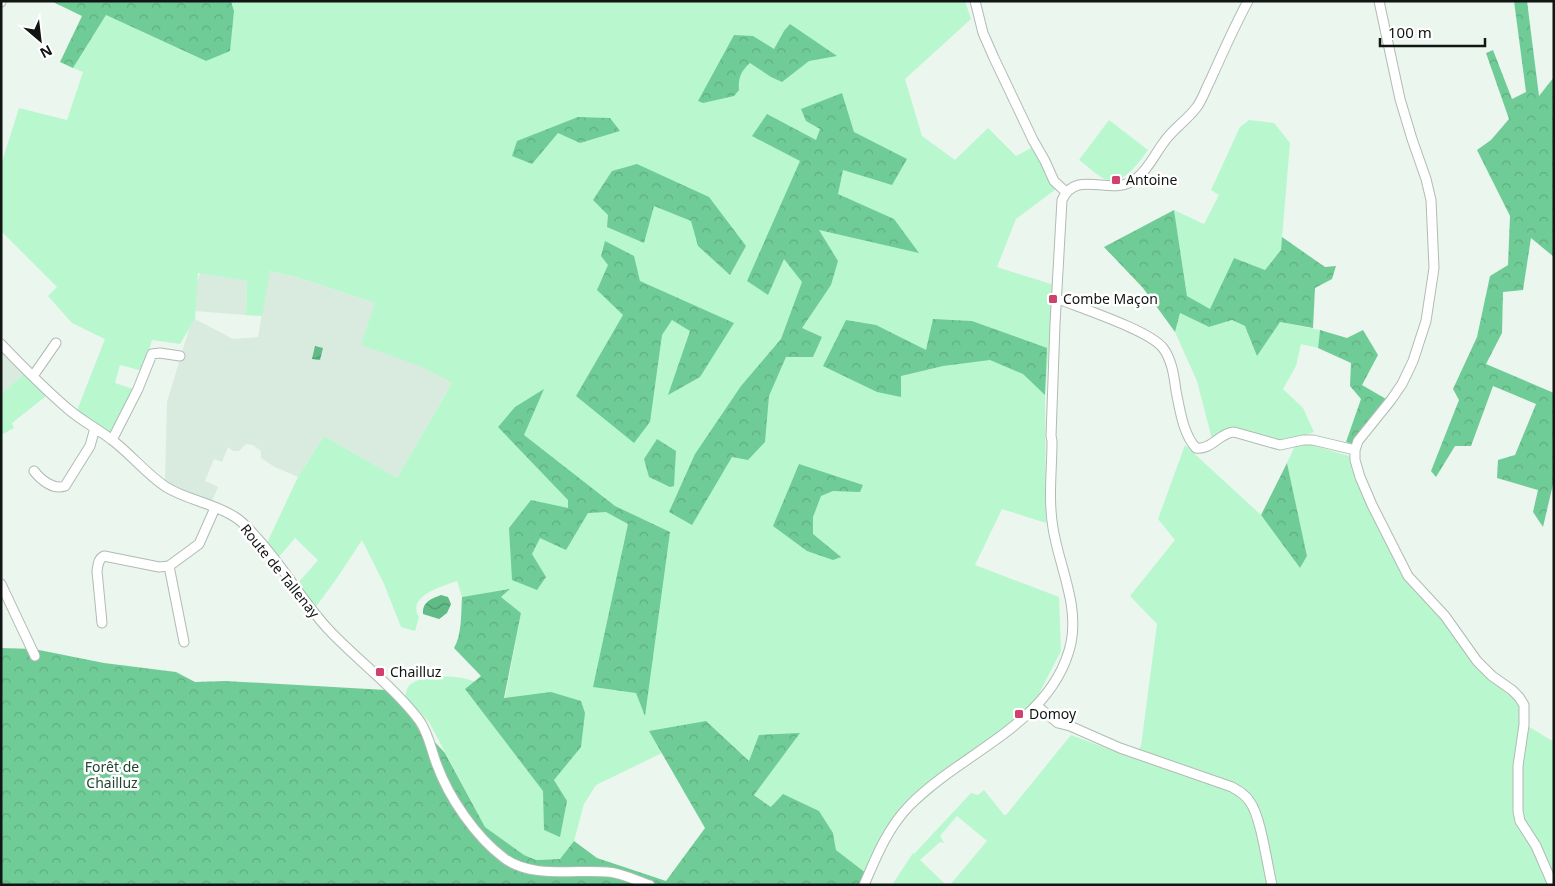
<svg xmlns="http://www.w3.org/2000/svg" width="1555" height="886" viewBox="0 0 1555 886" font-family="'Noto Sans',sans-serif">
<style>
.built{fill:#d9ebdf}
.green{fill:#b9f7cf}
.forest{fill:url(#forest-crowns)}
.water{fill:url(#water-waves)}
.lines{fill:none;stroke-linecap:round;stroke-linejoin:round}
.minor-casing{stroke:#b0bbb3;stroke-width:11}
.minor{stroke:#fff;stroke-width:9}
.poi-dot{fill:#d0426d;stroke:#fff;stroke-width:2}
.labels{text-anchor:middle;stroke-width:5;stroke-linejoin:round;paint-order:stroke}
.poi-label{font-size:14px;fill:#111513;stroke:#fff;text-anchor:start}
.street-label{font-size:14px;fill:#111513;stroke:#fff}
.park-label{font-size:14px;fill:#1f4630;stroke:#fff}
</style>
<defs>
<pattern id="forest-crowns" width="20" height="18" patternUnits="userSpaceOnUse" patternTransform="scale(1.25)"><rect width="20" height="18" fill="#70cc96"/><path d="M2 6a3 3 0 1 1 6 0M12 15a3 3 0 1 1 6 0" fill="none" stroke="#60ae80"/></pattern>
<pattern id="water-waves" width="16" height="10" patternUnits="userSpaceOnUse" patternTransform="scale(1.25)"><rect width="16" height="10" fill="#60bb86"/><path d="M0 5q4-4 8 0t8 0" fill="none" stroke="#4e976c"/></pattern>
</defs>
<rect width="100%" height="100%" fill="#ebf6ee"/>
<path class="built" d="M269,271L300,278L375,303L420,366L452,383L397,478L324,436L298,477L273,466L261,458V451L253,445L246,444L239,451H233L228,447L222,462L214,459L205,481L218,487L211,503L165,482L167,402L190,326L195,319L233,339L258,337Z
M200,273L247,281L246,315L194,311L196,286Z
M1,351L24,374L1,394Z"/>
<path class="green" d="M231,1H965L971,19L905,79L922,136L955,160L988,128L1016,156L1033,147L1056,189L1016,219L997,267L1054,285L1045,395L1046,523L1002,509L975,565L1059,597L1061,651L1031,709L910,812L893,834L871,877L836,850L833,833L771,807L754,794L799,734L749,761L650,731L662,753L596,785L584,804L574,841L560,859L536,860L524,855L485,827L429,722L405,698C406,693 406,688 411,684C424,674 459,675 473,681C484,686 494,693 505,698L521,613L501,597L509,590L462,597L457,581C443,586 406,596 419,617L415,631L401,627L384,584L362,540L337,578L315,608L298,583L318,560L295,538L277,559L266,545L298,477L324,436L397,478L452,383L420,366L361,345L375,303L300,278L270,271L262,316L246,315L247,281L198,273L195,319L180,344L152,340L143,371L120,365L115,383L133,389L112,434L76,413L105,339L72,323L48,296L57,287L1,231V165L19,108L67,120L83,72L73,68L106,15L206,61L234,11Z
M1109,120L1148,150C1139,162 1123,187 1105,179C1099,177 1085,164 1079,160Z
M1249,120L1274,123L1290,143L1281,250L1265,270L1234,258L1210,310L1187,296L1174,210L1204,224L1219,195L1211,190L1240,127Z
M1180,313L1209,327L1232,320L1245,326L1280,322L1320,330L1318,348L1301,344L1296,366L1283,389L1303,408L1314,432L1281,443L1232,428L1212,439L1197,381L1175,332Z
M24,374L46,396L12,423L14,428L1,435V394Z
M1305,443L1349,456L1357,478L1407,582L1452,631L1476,667L1521,705V722L1554,742V885H950L987,841L957,816L940,836L944,843L940,842L920,860L946,885H892L913,853L914,854L971,793L978,795L984,790L1004,815H1006L1071,735L1133,758L1141,746L1157,624L1130,596L1175,540L1158,519L1185,445L1261,515L1300,568L1307,556L1287,463L1295,446Z"/>
<path class="forest" d="M51,1H231L234,11L230,51L206,61L106,15L73,68L60,62L82,16Z
M1514,1H1527L1539,96L1554,77V257L1531,238L1523,290L1503,292L1502,333L1486,364L1554,393V480L1543,527L1533,512L1538,490L1497,478L1498,460L1515,455L1536,404L1493,386L1471,446H1455L1436,477L1431,471L1459,400L1453,389L1477,337L1490,276L1508,265L1510,216L1477,150L1491,140L1509,119L1486,53L1493,50L1512,99L1526,92Z
M790,24L837,56L809,61L782,82L771,77L750,63C741,71 738,78 739,90L734,96L703,103L698,101L734,35L753,36L774,49L784,31Z
M842,93L854,132L907,159L892,185L843,170L838,194L894,219L919,253L819,230L838,261L831,285L802,328L822,337L813,357H786L769,396L765,442L748,460L732,457L692,525L669,512L695,454L741,386L781,339L802,282L784,259L768,295L747,281L800,161L752,136L767,114L816,140L820,129L806,121L801,109Z
M578,117L610,118L620,131L580,143L558,133L532,164L512,156L517,141Z
M637,164L709,197L746,246L730,275L698,246L691,221L654,206L644,243L607,227L608,215L593,200L612,171Z
M1174,210L1187,296L1210,309L1234,258L1265,270L1281,250L1282,237L1325,267L1336,266L1332,279L1315,288L1313,328L1280,322L1257,356L1245,326L1232,320L1209,327L1180,313L1175,332L1143,288L1104,247Z
M605,241L634,256L640,281L734,323L700,377L668,395L690,331L672,320L662,335L650,422L634,443L576,396L623,315L597,290L608,265L601,256Z
M933,319L972,321L1047,348L1045,395L1023,374L990,360L943,366L901,376V397L877,392L823,366L846,320L876,325L926,350Z
M1320,330L1347,338L1363,330L1378,355L1362,385L1386,399L1360,430L1353,444L1346,442L1361,399L1350,386L1351,363L1318,348Z
M544,389L524,435L615,506L670,532L645,716L636,693L593,687L628,524L606,512L588,513L566,550L540,538L532,554L546,577L537,590L512,580L509,528L531,500L568,508V500L498,427L515,407Z
M657,439L676,451L674,486L670,487L649,477L644,459Z
M1287,463L1307,556L1300,568L1261,515Z
M799,464L863,485L860,492L833,491L821,496L813,517V534L841,557L833,560L807,551L773,526Z
M510,589L501,597L521,613L504,698L551,692L581,701L585,713L581,747L554,780L567,801L560,837L544,830L543,791L465,689L481,676L454,648C462,635 461,613 462,597Z
M1,648L34,649L104,663L176,672L195,682L225,681L386,690L445,753L485,827L524,855L536,860L560,859L574,841L597,858L666,881L705,828L649,731L706,721L749,761L759,735L800,733L754,795L771,807L783,794L819,811L833,833L836,850L871,877V885H1Z"/>
<path class="water" d="M315,346L323,348L320,360L312,359Z
M441,595L448,597L451,604L447,613L439,619L423,614C422,602 431,599 441,595Z"/>
<g class="lines">
<g class="minor-casing">
<path id="minor" d="M975,1L983,33L994,58L1033,140L1045,161L1054,181L1066,192
M1379,1L1400,99L1412,139L1426,179L1431,200L1434,268L1426,321L1413,361L1402,384L1391,400L1358,441L1355,450V460L1360,477L1372,505L1408,576L1445,616L1477,661L1492,676L1512,690L1519,697L1524,705V725L1518,766V811L1520,821L1536,846L1553,885
M1,2V1
M1056,298C1080,308 1149,330 1163,348C1172,360 1174,376 1176,391C1180,410 1183,434 1196,448C1212,450 1219,433 1234,432L1280,445L1303,440H1313L1355,450
M1,344C23,367 45,389 68,409C82,421 98,429 112,440C131,454 146,474 166,487C187,500 213,503 235,517C243,522 251,531 257,538C283,566 302,601 328,629C357,660 394,687 419,720C429,734 431,750 437,765C449,798 476,837 504,858C531,879 577,869 608,872C622,873 637,881 650,885
M33,376L56,343
M112,440L138,389L152,354L160,353L180,356
M34,471C41,480 53,490 65,486L90,446L95,428
M169,566L184,642
M169,566L199,544L215,508
M1,584L35,656
M102,623L97,571C98,565 98,559 104,556L159,567L169,566
M1037,706L1058,723L1070,726L1120,748L1232,787C1239,791 1246,795 1250,802C1261,817 1267,864 1272,885
M864,885C876,857 887,829 909,806C961,752 1053,724 1071,643C1079,604 1059,566 1053,528C1048,499 1052,469 1052,441L1051,436L1055,324L1062,200C1077,167 1112,199 1137,178C1149,168 1155,154 1164,142C1173,129 1187,120 1196,108C1202,101 1205,90 1210,81C1222,54 1234,27 1248,1"/>
</g>
<use href="#minor" class="minor"/>
</g>
<g class="poi-dot">
<rect x="1111" y="175" width="10" height="10" rx="2.5"/>
<rect x="1048" y="294" width="10" height="10" rx="2.5"/>
<rect x="375" y="667" width="10" height="10" rx="2.5"/>
<rect x="1014" y="709" width="10" height="10" rx="2.5"/>
</g>
<g class="labels">
<g class="poi-label">
<text x="1126" y="185">Antoine</text>
<text x="1063" y="304">Combe Maçon</text>
<text x="390" y="677">Chailluz</text>
<text x="1029" y="719">Domoy</text>
</g>
<g class="street-label">
<text transform="translate(280 571) rotate(51)" y="5">Route de Tallenay</text>
</g>
<g class="park-label">
<text x="112" y="772">Forêt de<tspan x="112" dy="16">Chailluz</tspan></text>
</g>
</g>
<rect width="1555" height="886" fill="none" stroke="#111513" stroke-width="5"/>
<g transform="translate(40 40) rotate(152)" stroke="#ffffff" stroke-width="4" paint-order="stroke">
<path d="M0-4L9 19L0 12L-9 19Z" fill="#111513"/>
<text y="-8" font-size="14" font-weight="bold" text-anchor="middle" fill="#111513">N</text>
</g>
<path d="M1380 38v8h105v-8" fill="none" stroke="#111513" stroke-width="2.5"/>
<text x="1388" y="38" font-size="15" fill="#111513" stroke="#ffffff" stroke-width="4" paint-order="stroke">100 m</text>
</svg>
